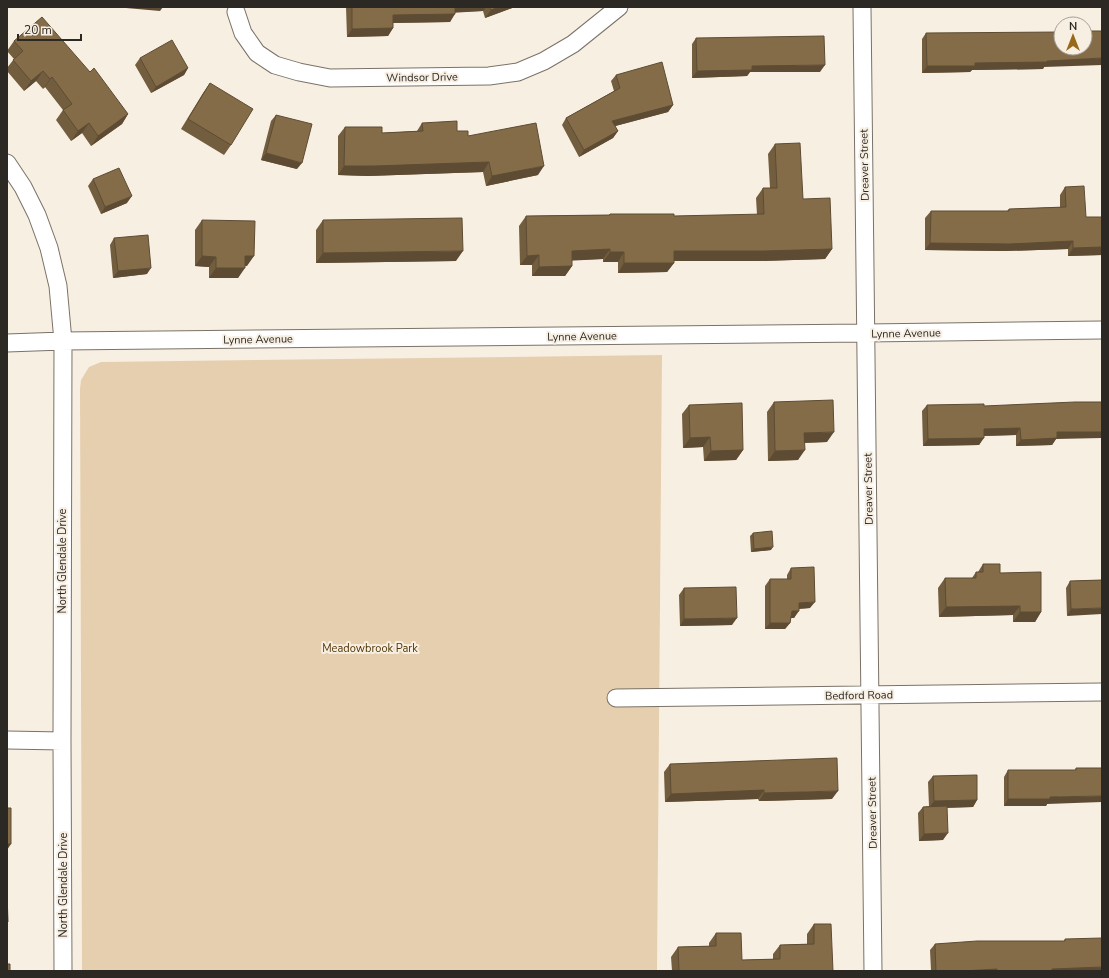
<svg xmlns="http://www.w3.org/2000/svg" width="1109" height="978" viewBox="0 0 1109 978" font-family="'Nunito Sans',sans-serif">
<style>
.green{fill:#e6cfaf}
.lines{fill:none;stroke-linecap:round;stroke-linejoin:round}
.street-casing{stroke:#7a7268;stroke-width:19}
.street{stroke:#fff;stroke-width:17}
.wall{fill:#725d3f}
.shaded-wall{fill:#5d4c33}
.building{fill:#856c49;stroke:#5d4c33}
.labels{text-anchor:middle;stroke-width:4;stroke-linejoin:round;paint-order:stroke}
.street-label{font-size:11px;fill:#2c2925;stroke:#f8efe3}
.park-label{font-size:11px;fill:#503504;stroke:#f8efe3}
</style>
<rect width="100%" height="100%" fill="#f8efe3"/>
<path class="green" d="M662,355L657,971H82L80,389L81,380L89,367L101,362Z"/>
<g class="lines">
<g class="street-casing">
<path id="street" d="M862,7L873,971
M236,12L243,33L257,53L275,65L299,72L330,78L489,76L518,72L544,61L573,44L619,7
M7,163L23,187L37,215L49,248L58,286L63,341L62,741L63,971
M7,343L63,341L866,333L1102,330
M616,698L1102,692
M7,740L62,741"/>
</g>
<use href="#street" class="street"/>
</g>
<path class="wall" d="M346,7H515L485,18L483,11L455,12L450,22L393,23V28L388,36L347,37Z
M926,33L1044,67L1043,69L972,70L970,72L922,73V39Z
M696,38L820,72H750L747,76L692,78V44Z
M14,41L90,72L128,114L122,124L91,146L82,133L71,141L56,120L63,110L45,87L43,89L36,81L24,91L7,71V68L14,59L7,51Z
M140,58L188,68L184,75L151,93L135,65Z
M616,75L673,105L668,112L615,126L618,131L613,138L579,157L562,125L566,118L614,91L611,81Z
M210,83L231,145L224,155L181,129L203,93Z
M276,115L297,169L261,160L271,121Z
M422,123L457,131L468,136L538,175L486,186L483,172L368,176L338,175V136L345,127L382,133L417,131Z
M775,144L803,199L832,249L825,259L758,261H674V263L667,272L618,273V262H603V259L572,260V266L565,276H532V265H520L519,226L526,216L609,215L610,214L674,216L757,215L756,198L763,188H770L768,154Z
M93,179L127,203L101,214L88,186Z
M1065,187L1086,217H1102V255L1068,256V249L1005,251L925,250V218L931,211H1007L1009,209L1060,207V195Z
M202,220L247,266H245L238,278H209V267L195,266V230Z
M323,220L456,261L316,263V230Z
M114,238L147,274L113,278L110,245Z
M774,402L827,442L804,443L798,460L768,461L767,412Z
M689,405L743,450L736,460L704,461L703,447L683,448L682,414Z
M927,405L984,406L1056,439L1052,445L1016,446V435L984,436L979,445L923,446L922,411Z
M753,533L771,550L751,552L750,536Z
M983,564L1041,612L1035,622H1013V615L939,617L938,588L945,578H972L976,572H978Z
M791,568L810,608L799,609L794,618H791L790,623L785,629H765V586L770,579H787V575Z
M1102,580L1067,616L1066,588L1070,581Z
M684,588L732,625L680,626L679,595Z
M670,764L832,799L759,801L758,799L665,802L664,772Z
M1076,768H1102L1047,804L1046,806H1004V777L1008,770H1075Z
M933,776L977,800L973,807L947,808L943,840L919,841L918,813L923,807L929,806L928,782Z
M814,924L833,971H672L671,957L678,947L709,946V943L716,933L742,960L773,959V954L780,945L807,944V934Z
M1065,939L1102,971H931L930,950L935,944L1064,941Z"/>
<path class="shaded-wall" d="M126,7H163L160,11L126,8Z
M453,7H486L483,11L450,13Z
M499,7H515L485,18L491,10Z
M455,14L450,22L388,23L393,15Z
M393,28L388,36L347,37L352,29Z
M1102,58V65L1044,67L1043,69L972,70L970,72L922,73L927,66L975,63Z
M825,65L820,72H750L747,76L692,78L697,71L752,66Z
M188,68L184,75L151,93L156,87Z
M43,71L36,81L24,91L31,81Z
M52,77L45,87L43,89L50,79Z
M673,105L668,112L608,128L612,121Z
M128,114L122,124L91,146L98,136Z
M89,123L82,133L71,141L78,131Z
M618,131L613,138L579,157L584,150Z
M266,153L302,163L297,169L261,160Z
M489,162L483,172L368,176L338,175L344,166Z
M544,166L538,175L486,186L492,176Z
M132,196L127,203L101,214L105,207Z
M1073,241L1068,249L1005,251L925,250L930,243Z
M1102,247V255L1068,256L1073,248Z
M610,249L603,259L565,261L572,251Z
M832,249L825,259L758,261H667L674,251Z
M463,251L456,261L316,263L323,253Z
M610,252H624L618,262H603Z
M539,255L532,265H520L527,256Z
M202,256L216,257L209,267L195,266Z
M245,256H254L247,266H238Z
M624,263H674L667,272L618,273Z
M572,266L565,276H532L539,267Z
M151,268L147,274L113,278L118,271Z
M216,268H245L238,278H209Z
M1020,428L1016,435L979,436L984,429Z
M834,432L827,442L797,443L804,433Z
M1057,432H1102V438L1056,439L1052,445L1016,446L1021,440Z
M710,437L703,447L683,448L690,438Z
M984,438L979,445L923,446L928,439Z
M743,450L736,460L704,461L711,451Z
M805,450L798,460L768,461L775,451Z
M773,547L771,550L751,552L754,549Z
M815,602L810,608L794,609L799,603Z
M1020,606L1013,615L939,617L946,607Z
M1102,608V614L1067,616L1071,609Z
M792,611H799L794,618H788Z
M1020,612H1041L1035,622H1013Z
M737,618L732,625L680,626L684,619Z
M770,623H790L785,629H765Z
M764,790L758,799L665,802L671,794Z
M838,791L832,799L759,801L764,793Z
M1102,796V802L1047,804L1046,806H1004L1008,799L1050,797Z
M977,800L973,807L929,808L934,801Z
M948,833L943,840L919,841L924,834Z
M7,844H11L7,850Z
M1102,967V971H1051L1052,969Z
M997,969L996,971H963Z"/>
<path class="building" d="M352,7H455V14L393,15V28L352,29Z
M489,7H499L491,10Z
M42,17L90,72L94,68L128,114L98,136L89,123L78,131L63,110L72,104L52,77L50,79L43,71L31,81L13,60L23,51L14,41Z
M1085,31H1102V58L1047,61V62L975,63V66H927L926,33L1061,32V48H1085Z
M824,36L825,65L752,66V70L697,71L696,38Z
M172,40L188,68L156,87L140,58Z
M662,62L673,105L612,121L618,131L584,150L566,118L620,88L616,75Z
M210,83L253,109L231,145L188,119Z
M276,115L312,124L302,163L266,153Z
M457,121V131H468V136L536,123L544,166L492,176L489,162L374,166H344L345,127H382V133L423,131L422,123Z
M800,143L803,199L830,198L832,249L765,251H674V263H624V252H610V249L572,251V266L539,267V255L527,256L526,216L610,215V214H674V216L764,214L763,188H777L775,144Z
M119,168L132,196L105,207L93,179Z
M1084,186L1086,217H1102V247L1073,248V241L1010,244L930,243L931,211H1009V209L1066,207L1065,187Z
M462,218L463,251L323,253V220Z
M202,220L255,221L254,256H245V268H216V257L202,256Z
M148,235L151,268L118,271L114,238Z
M833,400L834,432L804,433L805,450L775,451L774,402Z
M1075,402H1102V432H1057V438L1021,440L1020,428L984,429V438L928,439L927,405L984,404V406Z
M742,403L743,450L711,451L710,437L690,438L689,405Z
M772,531L773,547L754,549L753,533Z
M983,564H1000V573L1041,572V612H1020V606L946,607L945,578H976V572H983Z
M814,567L815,602L799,603V611H792L790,623H770V579H791V568Z
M1102,580V608L1071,609L1070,581Z
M736,587L737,618L684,619V588Z
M837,758L838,791L764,793V790L671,794L670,764Z
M1076,768H1102V796L1050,797V799H1008V770H1076Z
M977,775V800L934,801L933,776Z
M947,806L948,833L924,834L923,807Z
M7,808H11V844H7Z
M7,893L8,922H7Z
M814,924H831L833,971H679L678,947L716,946V933H741L742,960L780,959V945L814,944Z
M1102,938V967L1052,969V971H997V969L963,971H936L935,944L977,941H1065V939Z
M7,964H10V971H7Z"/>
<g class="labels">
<g class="street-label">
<text transform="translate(422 77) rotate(-1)" y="4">Windsor Drive</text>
<text transform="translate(864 165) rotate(-91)" y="4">Dreaver Street</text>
<text transform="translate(906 333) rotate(-1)" y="4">Lynne Avenue</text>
<text transform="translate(582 336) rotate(-1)" y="4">Lynne Avenue</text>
<text transform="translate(258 339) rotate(-1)" y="4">Lynne Avenue</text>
<text transform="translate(868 489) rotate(-91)" y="4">Dreaver Street</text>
<text transform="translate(62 561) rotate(-90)" y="4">North Glendale Drive</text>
<text transform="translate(859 695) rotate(-1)" y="4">Bedford Road</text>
<text transform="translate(872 813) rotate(-91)" y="4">Dreaver Street</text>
<text transform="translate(63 885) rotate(-90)" y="4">North Glendale Drive</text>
</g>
<g class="park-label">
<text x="370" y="652">Meadowbrook Park</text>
</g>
</g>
<rect width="1109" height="978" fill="none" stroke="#2c2925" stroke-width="16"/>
<g transform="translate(1073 36)"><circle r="19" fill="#f8efe3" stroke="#a6a097"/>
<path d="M0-3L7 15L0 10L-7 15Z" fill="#986919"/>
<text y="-6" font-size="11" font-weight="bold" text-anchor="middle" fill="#2c2925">N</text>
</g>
<path d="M18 34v6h63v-6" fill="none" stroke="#2c2925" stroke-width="2"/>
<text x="24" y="34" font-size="12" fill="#2c2925" stroke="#f8efe3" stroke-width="3" paint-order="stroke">20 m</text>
</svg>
